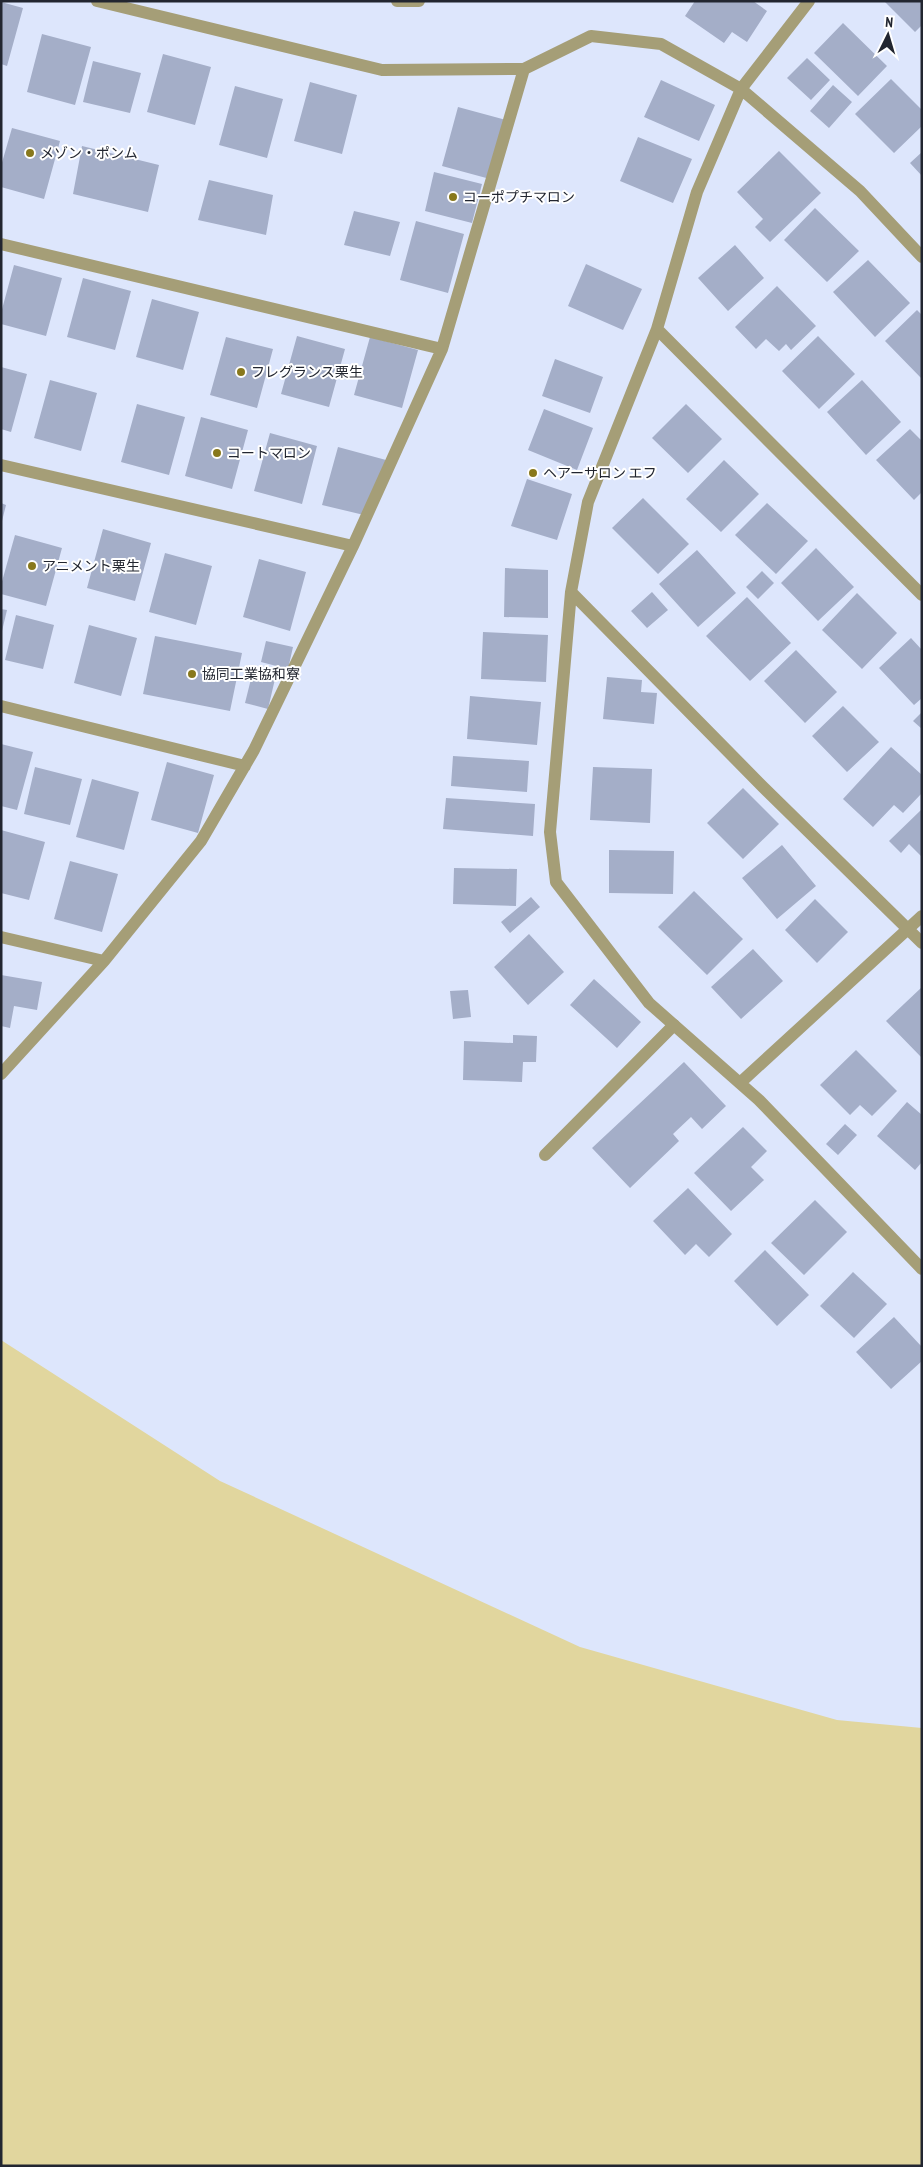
<svg xmlns="http://www.w3.org/2000/svg" width="923" height="2167" viewBox="0 0 923 2167" font-family="'PT Sans Narrow','Noto Sans JP',sans-serif">
<style>
.green{fill:#e1d69e}
.building{fill:#a4aec8}
.lines{fill:none;stroke-linecap:round;stroke-linejoin:round}
.lane{stroke:#a59e77;stroke-width:12}
.street{stroke:#a59e77;stroke-width:12}
.poi-dot{fill:#88781c;stroke:#fff;stroke-width:2}
.labels{text-anchor:middle;stroke-width:4;stroke-linejoin:round;paint-order:stroke}
.poi-label{font-size:14px;fill:#222630;stroke:#fff;text-anchor:start}
</style>
<rect width="100%" height="100%" fill="#dde6fc"/>
<path class="green" d="M1,1340L220,1481L580,1647L837,1720L922,1728V2166H1Z"/>
<path class="building" d="M695,1H753L767,11L747,42L732,32L724,43L685,16Z
M884,1H922V25L915,32Z
M1,2L23,8L7,66L1,64Z
M843,23L887,66L858,96L814,53Z
M42,34L91,47L75,105L27,92Z
M163,54L211,67L195,125L147,112Z
M807,58L830,80L811,100L787,78Z
M93,61L141,73L130,113L83,102Z
M891,79L922,110V126L894,153L855,114Z
M661,80L715,105L699,141L644,117Z
M310,82L357,95L342,154L294,141Z
M833,85L852,102L829,128L810,111Z
M235,86L283,99L267,158L219,145Z
M458,107L506,120L490,179L442,166Z
M12,128L60,141L44,199L1,187V166Z
M638,137L692,159L673,203L620,181Z
M82,146L159,165L148,212L73,194Z
M779,151L821,193L770,242L755,227L763,219L737,192Z
M922,152V176L910,163Z
M434,172L482,184L472,223L425,211Z
M209,180L273,195L266,235L198,220Z
M815,208L859,251L827,282L784,240Z
M354,211L400,222L390,256L344,245Z
M416,221L464,234L448,293L400,280Z
M735,245L764,278L728,311L698,278Z
M868,260L910,303L875,337L833,292Z
M586,264L642,289L623,330L568,306Z
M14,265L62,278L46,336L1,324V313Z
M83,278L131,291L115,350L67,337Z
M777,286L816,326L791,350L786,344L779,351L766,339L756,349L735,327Z
M152,299L199,312L183,370L136,357Z
M917,310L922,315V379L885,341Z
M297,336L345,349L329,407L281,394Z
M818,336L855,374L819,409L782,371Z
M226,337L273,349L257,408L210,395Z
M370,337L418,350L402,408L354,395Z
M555,359L603,377L590,413L542,396Z
M1,367L27,374L11,432L1,429Z
M50,380L97,393L81,451L34,438Z
M862,380L901,422L866,455L827,412Z
M137,404L185,417L169,475L121,462Z
M686,404L722,439L688,473L652,438Z
M544,409L593,428L577,470L528,450Z
M201,417L248,430L232,489L185,476Z
M910,429L922,441V492L914,500L876,460Z
M270,433L317,446L302,504L254,491Z
M338,447L386,460L364,515L322,505Z
M724,460L759,494L721,532L686,499Z
M527,479L572,494L557,540L511,526Z
M643,498L689,544L658,574L612,528Z
M1,503L6,505L2,521H1Z
M767,503L808,541L776,574L735,535Z
M103,529L151,543L135,601L87,588Z
M15,535L62,548L46,606L1,594V585Z
M816,548L854,587L818,621L781,583Z
M697,550L736,593L698,627L659,584Z
M165,553L212,566L196,625L149,612Z
M259,559L306,572L290,631L243,617Z
M505,568L548,570V618L504,617Z
M762,571L774,583L758,599L746,587Z
M652,592L668,610L647,628L631,611Z
M857,593L897,633L862,669L822,630Z
M747,597L791,643L750,681L706,636Z
M1,609L7,610L2,631H1Z
M16,615L54,625L43,669L5,660Z
M89,625L137,638L121,696L74,683Z
M483,632L548,635L546,682L481,679Z
M155,636L242,653L230,711L143,694Z
M911,638L922,650V698L914,705L879,668Z
M266,641L293,647L288,669L261,662Z
M796,650L837,692L805,723L764,681Z
M252,675L275,679L268,709L245,703Z
M607,677L642,680L641,692L657,693L654,724L603,719Z
M470,696L541,702L537,745L467,739Z
M843,706L879,742L847,772L812,736Z
M922,712V729L913,721Z
M1,744L33,752L17,810L1,806Z
M891,747L922,775V793L903,813L894,805L873,827L843,799Z
M453,756L529,761L527,792L451,786Z
M167,762L214,775L198,833L151,820Z
M35,767L82,779L70,825L24,814Z
M593,767L652,769L650,823L590,820Z
M92,779L139,792L124,850L76,837Z
M743,788L779,824L743,859L707,823Z
M446,798L535,804L533,836L443,829Z
M922,809V857L909,844L901,853L889,841Z
M1,830L45,842L29,900L1,893Z
M782,845L816,886L777,919L742,878Z
M609,850L674,851L673,894L609,893Z
M70,861L118,874L102,932L54,919Z
M454,868L517,869L516,906L453,904Z
M694,891L743,939L707,975L658,927Z
M531,897L540,907L510,933L501,922Z
M815,899L848,932L817,963L785,930Z
M529,934L564,972L528,1005L494,967Z
M753,949L783,981L741,1019L711,987Z
M1,975L42,982L37,1010L14,1006L10,1028L1,1026Z
M594,979L641,1022L617,1048L570,1005Z
M922,987V1058L886,1021Z
M468,990L471,1017L453,1019L450,991Z
M513,1035L537,1036L536,1062H523L522,1082L463,1080L464,1041L513,1043Z
M856,1050L897,1091L872,1116L860,1105L850,1115L820,1085Z
M684,1062L726,1106L702,1129L691,1117L673,1134L679,1141L630,1188L592,1148Z
M907,1102L922,1115V1162L915,1170L877,1136Z
M845,1124L857,1135L838,1155L826,1144Z
M743,1127L767,1151L751,1167L764,1180L731,1211L694,1173Z
M688,1188L732,1234L709,1257L696,1244L685,1255L653,1221Z
M815,1200L847,1232L804,1275L771,1243Z
M765,1250L809,1295L777,1326L734,1281Z
M853,1272L887,1304L854,1338L820,1306Z
M894,1317L922,1347V1361L891,1389L856,1352Z"/>
<g class="lines">
<path class="lane" d="M545,1155L674,1025"/>
<path class="street" d="M97,1L382,70L524,69L591,36L661,44L741,89L860,191L922,257
M397,1H419
M809,1L741,89L697,192L657,329L922,595
M1,244L442,349
M657,329L588,502L571,592L550,832L556,882L649,1003L759,1100L922,1269
M1,465L353,546
M571,592L763,787L922,943
M1,706L245,766
M1,937L104,961
M1,1074L104,961L201,841L254,750L353,546L442,349L524,69
M741,1082L922,916"/>
</g>
<g class="poi-dot">
<circle cx="30" cy="153" r="5"/>
<circle cx="453" cy="197" r="5"/>
<circle cx="241" cy="372" r="5"/>
<circle cx="217" cy="453" r="5"/>
<circle cx="533" cy="473" r="5"/>
<circle cx="32" cy="566" r="5"/>
<circle cx="192" cy="674" r="5"/>
</g>
<g class="labels">
<g class="poi-label">
<text x="40" y="158">メゾン・ポンム</text>
<text x="463" y="202">コーポプチマロン</text>
<text x="251" y="377">フレグランス栗生</text>
<text x="227" y="458">コートマロン</text>
<text x="543" y="478">ヘアーサロン エフ</text>
<text x="42" y="571">アニメント栗生</text>
<text x="202" y="679">協同工業協和寮</text>
</g>
</g>
<rect width="923" height="2167" fill="none" stroke="#222630" stroke-width="5"/>
<g transform="translate(888 35) rotate(5)" stroke="#ffffff" stroke-width="4" paint-order="stroke">
<path d="M0-4L9 19L0 12L-9 19Z" fill="#222630"/>
<text y="-8" font-size="14" font-weight="bold" text-anchor="middle" fill="#222630">N</text>
</g>
</svg>
